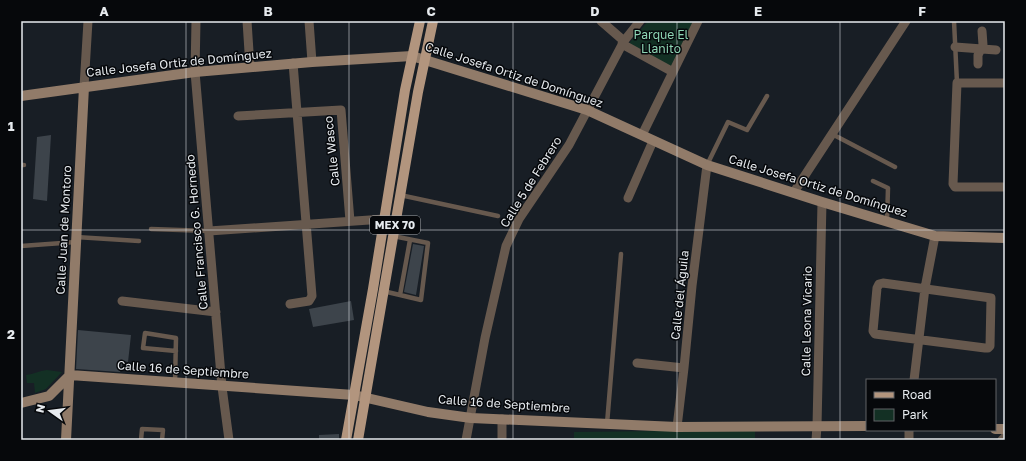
<svg xmlns="http://www.w3.org/2000/svg" width="1026" height="461" viewBox="0 0 1026 461" font-family="'Golos Text',sans-serif">
<style>
.green{fill:#133024}
.building{fill:#3d444b}
.lines{fill:none;stroke-linecap:round;stroke-linejoin:round}
.lane{stroke:#67594e;stroke-width:4.5}
.street{stroke:#67594e;stroke-width:9}
.secondary{stroke:#917b69;stroke-width:10}
.primary{stroke:#b2957e;stroke-width:10}
.grid{fill:none;stroke:#e6eaee;stroke-width:1;stroke-opacity:0.55}
.labels{text-anchor:middle;stroke-width:3;stroke-linejoin:round;paint-order:stroke}
.shield{fill:#06080b;stroke:#a3a6aa;stroke-width:1}
.shield-label{font-size:11px;font-weight:bold;fill:#e6eaee}
.park-label{font-size:12px;fill:#8ed6b5;stroke:#06080b}
.street-label{font-size:12px;fill:#e6eaee;stroke:#06080b}
.neatline{fill:none;stroke:#e6eaee;stroke-width:1.5}
.grid-label{font-size:13px;text-anchor:middle;font-weight:bold;fill:#e6eaee}
</style>
<rect width="100%" height="100%" fill="#181e25"/>
<path class="green" d="M648,21H694L669,70L626,47Z
M47,370L62,372L46,389L35,393L34,383H27L26,375C34,374 39,371 47,370Z
M755,430V440H574V432Z"/>
<path class="building" d="M51,135L47,201L33,199L37,137Z
M413,244L424,246L416,295L404,292Z
M351,301L354,320L313,327L309,309Z
M78,330L131,335L128,362L124,361L120,372L76,369Z
M339,434V440H319V435Z"/>
<g class="lines">
<path class="lane" d="M954,21L957,83
M832,134L895,167
M21,165H24
M707,165L728,122L747,130L767,96
M873,181L888,188L887,221
M400,195L498,216
M151,229L209,231
M76,237L139,241
M21,246L76,242
M383,291L421,300L428,243L393,236
M400,295L410,240
M175,383L176,338L145,333L143,348L176,351
M607,424L621,254
M141,440L142,429L163,430L162,440"/>
<path class="street" d="M196,21L195,72L222,387L229,440
M247,21L250,67
M309,21L312,62
M601,21L624,41
M622,44L673,72
M955,47L996,50
M978,64V55L983,45L982,31
M1005,83H957L953,184L955,187H1005
M84,87L88,21
M238,116L341,110L350,221
M642,135L698,21
M794,192L906,21
M628,198L653,141
M209,231L384,219
M883,283L991,298L990,346L988,348H985L875,334L873,331L877,288L879,284Z
M122,301L216,312
M290,304L309,301L312,296L293,63
M637,363L684,368
M914,380L925,288L935,236
M677,427L684,368L692,286L707,165
M466,440L485,338L506,246L519,219L569,145L624,41L640,21
M502,440V419
M816,440L817,426L822,202
M909,440V430
M1002,440L1005,437"/>
<path class="secondary" d="M21,96L195,72L312,62L412,56L587,110L707,165L822,202L935,236L1005,238
M21,403L49,396L70,375L354,395L428,412L471,418L677,427L867,426
M995,429H1005
M66,440L84,87"/>
<path class="primary" d="M346,440L373,289L405,90L420,21
M358,440L418,92L433,21"/>
</g>
<path class="grid" d="M186,21V440M349,21V440M513,21V440M677,21V440M840,21V440M21,230H1005"/>
<g class="labels">
<rect class="shield" x="370" y="216" width="50" height="18" rx="3"/>
<g class="shield-label">
<text x="395" y="229">MEX 70</text>
</g>
<g class="park-label">
<text x="661" y="39">Parque El<tspan x="661" dy="14">Llanito</tspan></text>
</g>
<g class="street-label">
<text transform="translate(179 63) rotate(-6)" y="4">Calle Josefa Ortiz de Domínguez</text>
<text transform="translate(514 75) rotate(18)" y="4">Calle Josefa Ortiz de Domínguez</text>
<text transform="translate(332 151) rotate(-96)" y="4">Calle Wasco</text>
<text transform="translate(531 182) rotate(-58)" y="4">Calle 5 de Febrero</text>
<text transform="translate(818 186) rotate(17)" y="4">Calle Josefa Ortiz de Domínguez</text>
<text transform="translate(64 230) rotate(-87)" y="4">Calle Juan de Montoro</text>
<text transform="translate(197 232) rotate(-95)" y="4">Calle Francisco G. Hornedo</text>
<text transform="translate(680 295) rotate(-84)" y="4">Calle del Águila</text>
<text transform="translate(807 321) rotate(-89)" y="4">Calle Leona Vicario</text>
<text transform="translate(183 370) rotate(4)" y="4">Calle 16 de Septiembre</text>
<text transform="translate(504 404) rotate(4)" y="4">Calle 16 de Septiembre</text>
</g>
</g>
<rect width="1026" height="461" fill="none" stroke="#06080b" stroke-width="44"/>
<rect x="866" y="379" width="130" height="52" fill="#06080b" stroke="#606266"/>
<rect x="874" y="392" width="20" height="6" fill="#b2957e" stroke="#606266"/>
<text x="902" y="399" font-size="12" fill="#e6eaee">Road</text>
<rect x="874" y="409" width="20" height="12" fill="#133024" stroke="#606266"/>
<text x="902" y="419" font-size="12" fill="#e6eaee">Park</text>
<g transform="translate(50 411) rotate(284)" stroke="#06080b" stroke-width="3" paint-order="stroke">
<path d="M0-3L7 15L0 10L-7 15Z" fill="#e6eaee"/>
<text y="-6" font-size="11" font-weight="bold" text-anchor="middle" fill="#e6eaee">N</text>
</g>
<rect x="22" y="22" width="982" height="417" class="neatline"/>
<g class="grid-label">
<text x="104" y="16">A</text>
<text x="268" y="16">B</text>
<text x="431" y="16">C</text>
<text x="595" y="16">D</text>
<text x="758" y="16">E</text>
<text x="922" y="16">F</text>
<text x="11" y="131">1</text>
<text x="11" y="339">2</text>
</g>
</svg>
